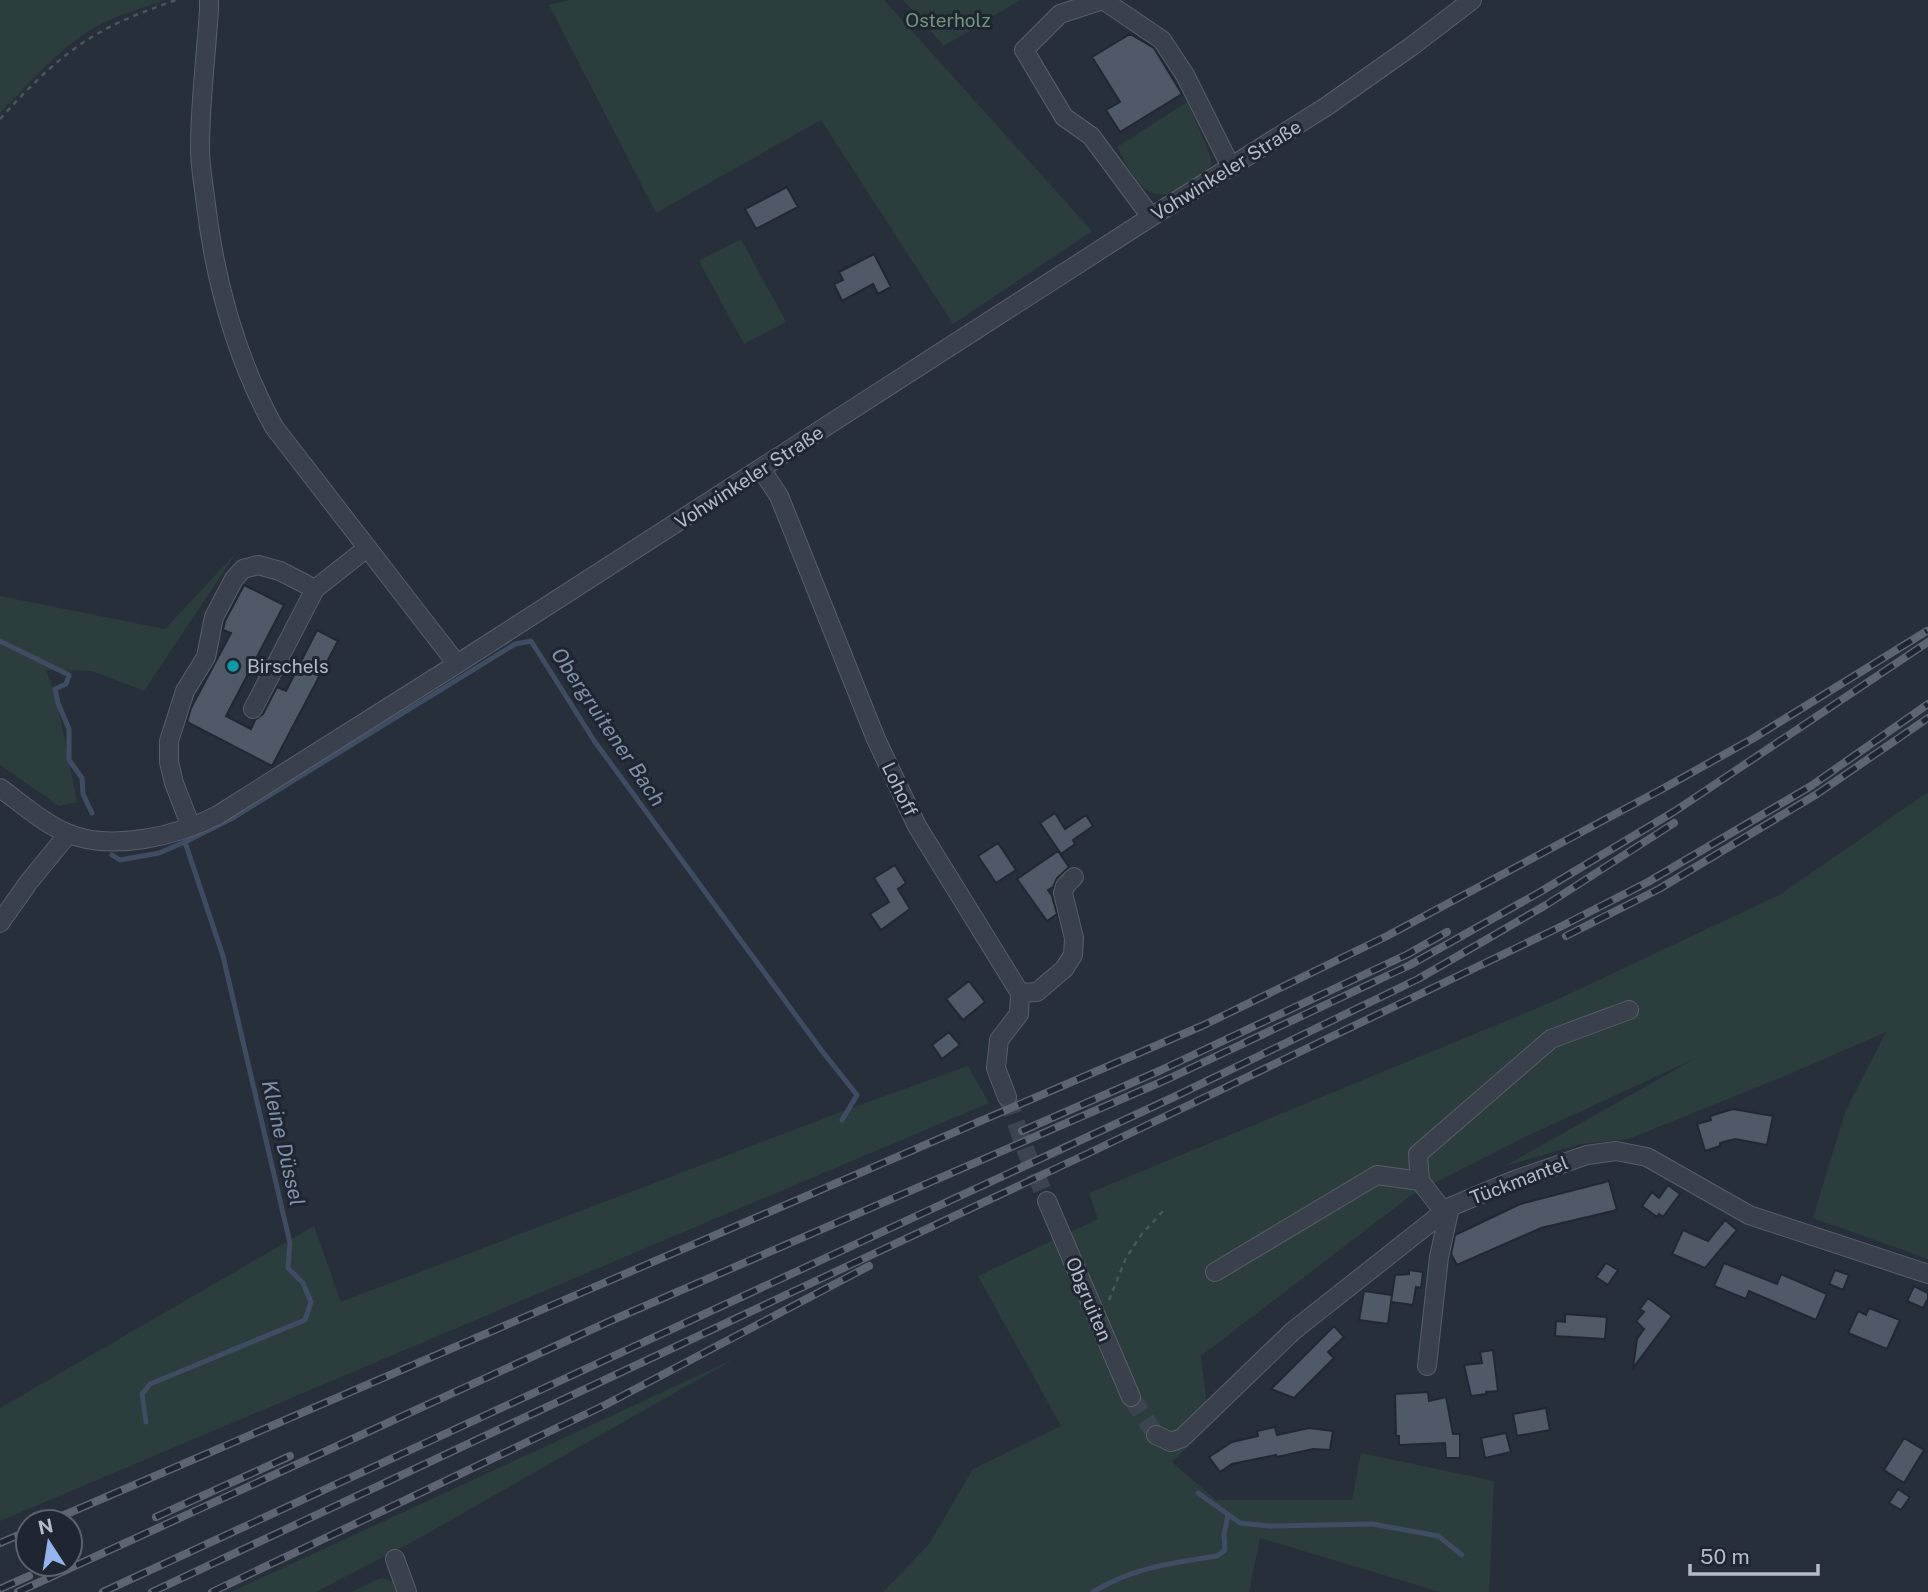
<svg xmlns="http://www.w3.org/2000/svg" width="1928" height="1592" viewBox="0 0 1928 1592" font-family="'Public Sans',sans-serif">
<style>
.green{fill:#2c3d3e}
.lines{fill:none;stroke-linecap:round;stroke-linejoin:round}
.stream{stroke:#3f4c62;stroke-width:5}
.building{fill:#505967;stroke:#212833;stroke-width:2}
.minor-tunnel{stroke:#3c4450;stroke-width:18;stroke-dasharray:18 9;stroke-linecap:butt}
.minor-casing{stroke:#585f6a;stroke-width:20}
.path{stroke:#49585b;stroke-width:2.5;stroke-dasharray:5 5;stroke-linecap:butt}
.minor{stroke:#3a414c;stroke-width:18}
.rail-casing{stroke:#5d6572;stroke-width:8}
.rail{stroke:#1f2631;stroke-width:5;stroke-dasharray:16;stroke-linecap:butt}
.culture-dot{fill:#0f9aa8;stroke:#1f2631;stroke-width:2.5}
.labels{text-anchor:middle;stroke-width:6;stroke-linejoin:round;paint-order:stroke}
.park-label{font-size:19px;fill:#70957a;stroke:#1f2631}
.street-label{font-size:19px;fill:#b6bcc7;stroke:#1f2631}
.poi-label{font-size:19px;fill:#b6bcc7;stroke:#1f2631;text-anchor:start}
.water-label{font-size:21px;font-style:italic;fill:#8291aa;stroke:#1f2631}
</style>
<rect width="100%" height="100%" fill="#272f3b"/>
<path class="green" d="M0,0H166C142,8 116,15 94,28C58,49 29,84 0,113Z
M570,0H884L1092,231L953,324L821,120L656,213L549,5Z
M903,0H1020L944,46Z
M1187,102L1207,147L1212,164C1196,183 1163,209 1141,185C1131,175 1124,159 1117,147Z
M741,239L786,322L744,344L699,261Z
M236,553L144,691L92,671L46,670L57,701L77,802L59,806L0,765V596L165,629Z
M1928,792V1259L1813,1218L1845,1112L1886,1032L1792,1073L1629,1139L1581,1144L1505,1166L1694,1059L1523,1138L1413,1194L1201,1356L1209,1426L1172,1462L1216,1500H1352L1361,1453L1494,1481L1489,1592H1440L1260,1538L1249,1592H883L929,1544L973,1469L1061,1426L978,1276L1098,1219L1089,1193L1552,1002L1781,894Z
M968,1066L989,1103L0,1521V1408L314,1226L341,1302L854,1107Z
M736,1358L414,1541L316,1592H231Z
M381,1578L395,1582L398,1592H351Z"/>
<g class="lines">
<path class="stream" d="M0,641L69,675L66,684L55,689L58,703L69,729V760L82,778L83,794L92,813
M185,842L231,819L515,644L531,641L595,742L822,1051L857,1095L842,1120
M112,855L120,860L159,853L185,842L223,956L290,1243L288,1268L303,1283L311,1302L305,1320L150,1384L142,1394L146,1422
M1198,1493L1240,1523L1269,1526L1373,1524L1438,1536L1462,1555
M1093,1592C1134,1567 1172,1563 1217,1556L1225,1550L1224,1535L1228,1515"/>
</g>
<path class="building" d="M1130,34L1154,48L1182,94L1120,132L1106,110L1120,102L1092,57Z
M787,187L798,207L756,229L745,209Z
M874,254L891,287L878,294L873,284L842,301L834,284L843,280L839,272Z
M244,585L284,605L226,716L251,729L255,720L263,714L277,687L286,691L317,630L338,641L272,766L187,722L191,708L231,633L223,630L225,621Z
M1055,813L1065,829L1086,815L1093,826L1073,840L1075,844L1061,854L1040,823Z
M998,843L1016,870L996,883L978,856Z
M1058,851L1069,867L1057,878L1053,887L1048,890L1052,896L1057,914L1047,921L1017,879Z
M895,865L906,883L898,889L910,909L881,930L870,914L889,902L874,878Z
M969,981L985,1002L963,1020L946,999Z
M949,1032L960,1045L942,1059L932,1045Z
M1733,1109L1773,1116L1767,1145L1735,1139L1720,1143V1146L1705,1151L1697,1124L1711,1120L1710,1116Z
M1609,1181L1617,1210L1541,1228L1457,1265L1451,1254L1455,1235L1520,1204Z
M1668,1185L1680,1194L1663,1217L1659,1214L1657,1217L1642,1206L1652,1192L1659,1198Z
M1725,1220L1737,1230L1705,1268L1672,1254L1683,1230L1708,1241Z
M1606,1263L1618,1270L1608,1285L1596,1277Z
M1724,1263L1777,1284L1781,1274L1827,1294L1816,1320L1749,1291L1746,1299L1714,1286Z
M1409,1270L1423,1272L1421,1288L1416,1287L1413,1305L1391,1302L1395,1275L1409,1274Z
M1835,1270L1849,1275L1843,1290L1829,1284Z
M1914,1286L1928,1293V1299L1923,1308L1907,1301Z
M1364,1291L1392,1295L1388,1324L1359,1320Z
M1648,1298L1672,1316L1633,1368L1637,1339L1644,1329L1636,1321L1644,1312L1640,1309Z
M1869,1308L1900,1320L1887,1349L1848,1333L1858,1311L1866,1315Z
M1565,1314L1607,1317L1605,1339L1555,1336L1556,1321L1565,1322Z
M1334,1326L1344,1337L1328,1352L1334,1358L1294,1398L1271,1389Z
M1493,1350L1498,1391L1486,1392V1394L1471,1396L1464,1365L1482,1363L1480,1352Z
M1428,1392L1429,1401L1446,1397L1453,1434H1460V1458H1446L1445,1443L1399,1445V1436H1396L1395,1394Z
M1546,1408L1550,1430L1517,1436L1513,1414Z
M1275,1427L1277,1435L1309,1428L1333,1431L1330,1450L1313,1449L1277,1457L1276,1455L1232,1464L1220,1472L1209,1457L1232,1442L1258,1436L1257,1431Z
M1506,1433L1511,1452L1485,1458L1481,1438Z
M1904,1438L1924,1450L1904,1483L1884,1470Z
M1898,1489L1910,1497L1901,1510L1889,1503Z"/>
<g class="lines">
<path class="minor-tunnel" d="M1007,1097L1026,1151L1047,1201
M1131,1397L1156,1435"/>
<g class="minor-casing">
<path id="minor" d="M209,0V10C206,56 200,102 200,149C200,165 203,181 205,197C214,277 235,356 274,427L457,664
M1103,0L1060,14L1024,50L1064,117L1091,136L1151,217
M1103,0L1162,40L1185,75L1231,167
M761,469L779,496L876,739L917,826L1020,993L1019,1014L999,1040L996,1068L1007,1097
M253,709L315,589L367,548
M0,788C21,803 43,823 67,833C110,852 178,836 218,815L457,664L1151,217L1327,106L1412,46L1472,0
M191,827L174,783L169,762V741L185,691L206,657L214,617L234,579L243,569L258,565L280,571L315,589
M0,923L28,883L68,834
M1020,993L1037,992L1064,969L1073,955L1074,938L1063,893L1065,886L1074,877
M1047,1201L1131,1397
M1444,1212L1420,1181L1418,1154L1551,1039L1629,1010
M1215,1272L1377,1175L1420,1181
M1427,1366L1439,1257L1450,1207
M1156,1435L1171,1442L1182,1438L1293,1331L1450,1207L1512,1181L1587,1155L1616,1151L1647,1157L1749,1215L1928,1274
M395,1559L407,1592"/>
</g>
<path class="path" d="M0,119C28,88 60,55 97,34C122,19 149,10 176,0
M1109,1300L1126,1258L1141,1235L1163,1211"/>
<use href="#minor" class="minor"/>
<g class="rail-casing">
<path id="rail" d="M1566,936L1659,889L1817,794L1928,718
M1022,1131L1159,1071L1408,954L1447,932
M156,1517L290,1456
M48,1522L1204,1025L1387,936L1664,788L1752,739L1927,631
M0,1543L28,1531
M0,1589L29,1576
M18,1592L608,1322L1168,1079L1410,965L1540,892L1675,811L1928,642
M103,1592L1174,1097L1418,979L1546,905L1674,823
M152,1592L1089,1153L1560,927L1648,882L1811,786L1928,704
M212,1592L605,1405L869,1266"/>
</g>
<use href="#rail" class="rail"/>
</g>
<circle class="culture-dot" cx="233" cy="666" r="7"/>
<g class="labels">
<g class="park-label">
<text x="948" y="27">Osterholz</text>
</g>
<g class="street-label">
<text transform="translate(1226 170) rotate(-32)" y="7">Vohwinkeler Straße</text>
<text transform="translate(749 477) rotate(-33)" y="7">Vohwinkeler Straße</text>
<text transform="translate(900 789) rotate(64)" y="7">Lohoff</text>
<text transform="translate(1519 1180) rotate(-21)" y="7">Tückmantel</text>
<text transform="translate(1089 1299) rotate(67)" y="7">Obgruiten</text>
</g>
<g class="poi-label">
<text x="247" y="673">Birschels</text>
</g>
<g class="water-label">
<text transform="translate(608 727) rotate(56)" y="7">Obergruitener Bach</text>
<text transform="translate(283 1143) rotate(77)" y="7">Kleine Düssel</text>
</g>
</g>
<g transform="translate(49 1543) rotate(348)"><circle r="33" fill="#1f2631" stroke="#5b626d" stroke-width="2"/>
<path d="M0-5L12 26L0 18L-12 26Z" fill="#96b4ec"/>
<text y="-10" font-size="19" font-weight="bold" text-anchor="middle" fill="#b6bcc7">N</text>
</g>
<path d="M1690 1564v10h128v-10" fill="none" stroke="#b6bcc7" stroke-width="3.5"/>
<text x="1700" y="1564" font-size="21" fill="#b6bcc7" stroke="#1f2631" stroke-width="5" paint-order="stroke">50 m</text>
</svg>
